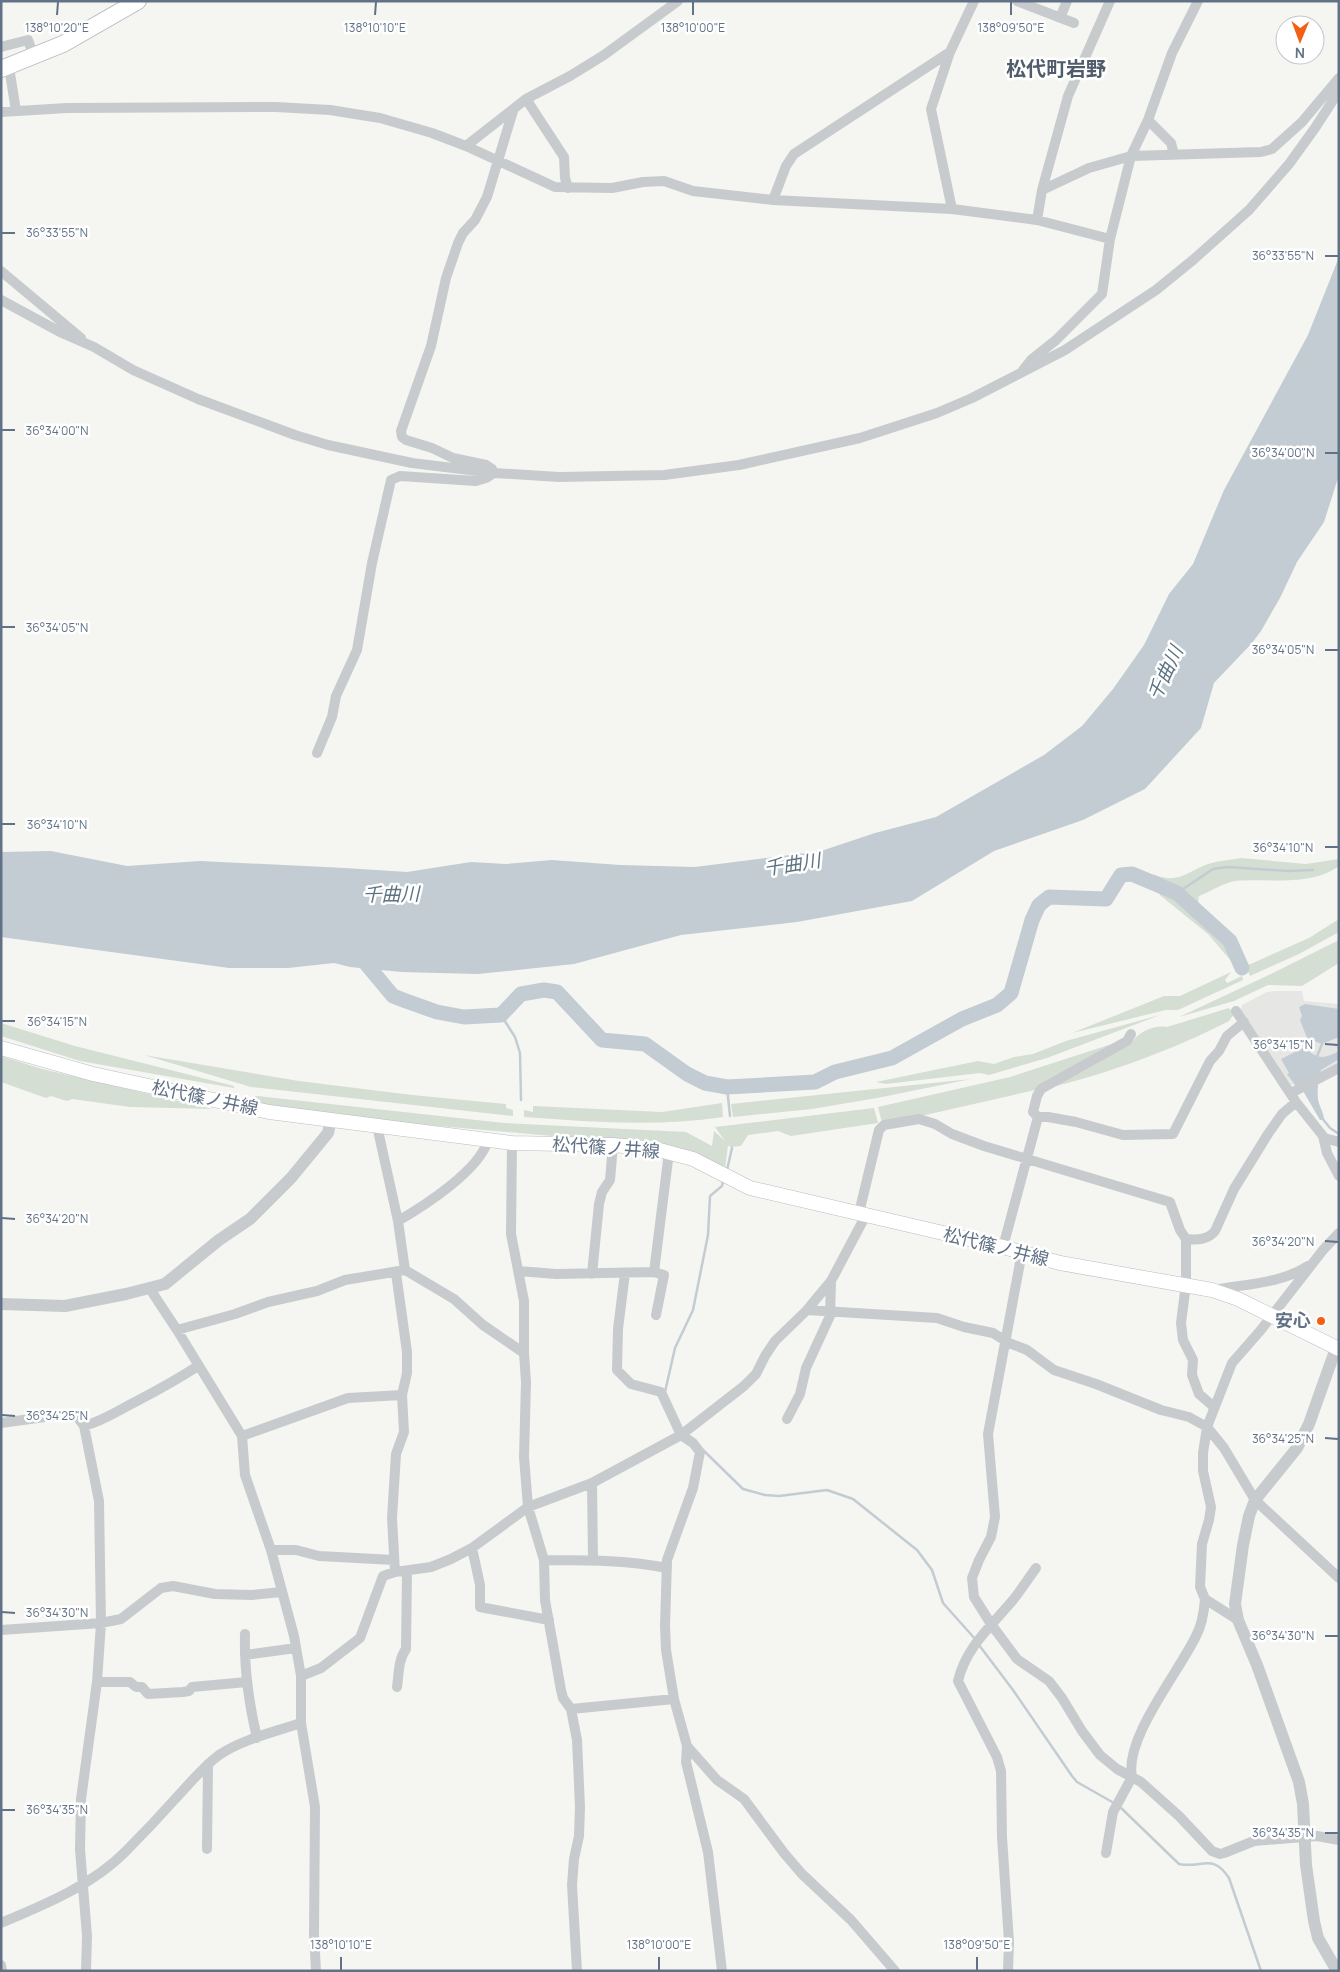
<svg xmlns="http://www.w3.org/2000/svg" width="1340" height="1972" viewBox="0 0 1340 1972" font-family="Manrope,'Noto Sans JP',sans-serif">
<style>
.built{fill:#e6e7e5}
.green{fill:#d5ded2}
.water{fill:#c2ccd2}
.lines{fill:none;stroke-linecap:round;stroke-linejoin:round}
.stream{stroke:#c2ccd2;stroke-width:2.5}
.river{stroke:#c2ccd2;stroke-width:15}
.secondary-casing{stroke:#b9bdc3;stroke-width:15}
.trunk-casing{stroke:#b9bcbf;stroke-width:18}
.minor{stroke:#c8cbce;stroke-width:10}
.tertiary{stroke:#c8cbce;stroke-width:12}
.secondary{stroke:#fff;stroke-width:14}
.trunk{stroke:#fff;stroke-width:16}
.ticks{fill:none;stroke:#627286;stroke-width:2}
.poi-dot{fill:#f46013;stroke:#fff;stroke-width:2}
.labels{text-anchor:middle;stroke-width:5;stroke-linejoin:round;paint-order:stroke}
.street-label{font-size:18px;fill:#627286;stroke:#fff}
.poi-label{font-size:18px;font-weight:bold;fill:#627286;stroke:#fff;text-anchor:end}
.water-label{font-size:19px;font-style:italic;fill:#5d7483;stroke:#fff}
.quarter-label{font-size:20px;font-weight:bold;fill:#505c6a;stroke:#fff}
.ticks-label{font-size:12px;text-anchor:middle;fill:#627286;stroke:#fff;stroke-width:5;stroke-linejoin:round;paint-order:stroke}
</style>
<rect width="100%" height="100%" fill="#f5f6f1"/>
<path class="built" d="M1274,991H1302L1304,1001L1339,1004V1064L1299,1085H1291L1241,1010L1242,1005L1267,992Z"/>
<path class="green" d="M1241,858L1306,864L1339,859V866C1311,887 1267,878 1235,881C1223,883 1210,892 1199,896C1194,914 1222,925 1231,938C1237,946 1241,957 1245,966L1238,969L1208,934L1160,895L1153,874C1177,884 1184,874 1205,865C1216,861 1229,860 1241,858Z
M1339,919V932L1299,954L1250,976L1246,966L1309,938Z
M1339,940V963L1302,986L1268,985L1234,1001L1179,1017L1273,973Z
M1231,972L1225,980L1227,983L1242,976L1243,980L1178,1010H1166L1072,1033L1164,996H1180Z
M1229,1008L1234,1014L1229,1021C1175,1049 1107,1074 1048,1088L1133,1041C1140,1031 1155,1025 1167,1027Z
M1160,1015L1047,1058L989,1075L980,1073L886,1084L876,1082L978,1061L994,1064L1014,1057L1033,1054L1066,1041Z
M1,1023L75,1046L234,1086V1088L80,1061L1,1036Z
M1121,1041L1035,1090L921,1116L882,1123L878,1107L1010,1077Z
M144,1055L299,1081L412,1095L506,1104V1108L513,1110V1116L251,1087Z
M1,1056L42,1069L213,1109L130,1107L72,1099L67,1101L51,1096L46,1098L1,1082Z
M971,1079L877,1098L812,1109L733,1117L731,1104Z
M257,1096L504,1123L686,1132L712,1146L714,1131L725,1141L715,1127L874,1108L878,1123L791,1136L778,1131L748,1135L741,1146L730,1147L728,1145L725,1169L676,1147L405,1123L245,1102L247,1099Z
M722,1103L723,1117C657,1127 590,1122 524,1117V1110L533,1112V1106L662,1112Z"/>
<path class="water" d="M1339,257V475L1324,522L1297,562L1280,598L1261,631L1252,643L1214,683L1201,728L1145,789L1083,820L994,851L912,901L797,922L681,935L574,964L478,974L401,972L350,967L334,963L288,968H229L1,937V852L51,851L127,866L200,861L345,868L407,872L471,862L506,864L552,860L620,865L695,867L821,851L875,833L936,817L1044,755L1082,726L1113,689L1144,645L1169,594L1193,564L1224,490L1308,335Z
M1305,1004L1339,1009V1037L1322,1044L1307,1038L1300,1020L1302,1016L1299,1007Z
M1305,1047C1316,1060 1325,1059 1339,1051V1059L1321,1070C1318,1078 1317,1090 1318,1099C1319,1107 1324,1112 1324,1120H1320L1303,1091L1296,1086L1287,1074L1289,1073L1281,1059Z"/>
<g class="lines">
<path class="stream" d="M1177,893L1213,869L1228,867L1289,871L1313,870
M501,1015L515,1037L520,1053L521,1100
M1316,1059L1322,1044
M727,1087L730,1116
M1322,1118L1330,1128L1339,1134
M727,1170L732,1148
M665,1392L675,1348L693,1310L708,1235L710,1196L722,1186L723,1181
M703,1450L743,1489L765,1495L779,1496L827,1490L853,1499L917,1550L932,1570L943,1603L976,1640
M979,1645L1013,1690L1072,1776L1077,1782L1114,1803
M1119,1806L1179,1864C1202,1869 1212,1852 1229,1878L1261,1971"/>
<path class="river" d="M358,954L393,996L406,1001L437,1012L464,1017L501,1015L521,994L544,990L557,992L602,1040L645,1044L687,1074L705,1083L727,1087L815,1082L835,1072L892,1058L962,1019L997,1005L1011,993L1032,920L1039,905L1049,897L1106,899L1121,875L1132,874L1177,893L1230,941L1242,968"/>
<g class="secondary-casing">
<path id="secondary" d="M1,1048L93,1074L269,1112L512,1143L613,1145L656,1149L693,1159L750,1188L1003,1247L1060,1263L1212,1290L1238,1299L1339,1349"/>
</g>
<g class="trunk-casing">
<path id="trunk" d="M1,69L63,44L138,1"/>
</g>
<path class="minor" d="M1017,1L1074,23
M1060,18L1067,1
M1,47L28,40L34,57
M9,67L16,111
M526,99L564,157L565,178L568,188
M1,112L67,108L276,107L330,110L380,118L432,133L466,146L555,187L612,188L643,182L664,181L693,191L773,200L952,209L1037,220L1110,239
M1148,120L1171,143L1174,154
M466,146L526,99L570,76L604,55L678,1
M1042,190L1089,168L1131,156L1261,152L1272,149L1302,122L1339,78
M773,200L786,166L794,154L950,52
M952,209L931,109L950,52L974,1
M1037,220L1042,190L1068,96L1110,1
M1,271L81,338
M1,300L62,333L94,347L133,370L198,399L295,435L328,445L412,463L494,473L559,477L664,475L739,465L860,438L937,413L972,398L1065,350L1156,290L1193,260L1249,210L1289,164L1315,128L1339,91
M1023,370L1031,360L1056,340L1102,294L1110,239L1131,156L1148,120L1172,53L1198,1
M317,753L332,717L336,696L357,650L372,563L391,480L400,476L476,481L486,478L494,473L492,469L486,465L453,458L432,448L406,440L402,437L401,431L431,346L446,278L458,243L463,233L475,220L487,197L513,111
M1236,1011L1296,1102L1323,1136L1327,1153L1339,1176
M1291,1093L1339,1068
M1038,1117H1048L1076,1122L1123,1135L1173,1134L1210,1061L1219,1051L1227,1036L1244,1022
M377,1126L398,1221L405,1270
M1324,1138L1339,1142
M512,1143L511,1234L524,1301V1353L526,1382L524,1457L528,1507L544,1560L545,1600L561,1690L563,1698L571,1709L577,1740L580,1807L579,1836L574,1859L572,1885L577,1971
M859,1213L879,1130L884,1125L919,1119L935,1124L952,1134L984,1146L1170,1202L1180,1230L1186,1239V1284L1181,1323L1183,1340L1193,1360L1192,1375L1199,1394L1214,1407
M398,1221C424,1206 480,1170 488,1140
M1186,1239C1197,1240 1208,1240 1215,1231L1234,1189L1268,1134L1282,1114L1296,1102
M1003,1247L1038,1117L1033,1112L1037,1096L1041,1089L1127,1041L1131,1034
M1022,1252L988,1434L995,1517L991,1537L979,1560L972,1578L974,1597L991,1624L1017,1659L1049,1681L1062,1698L1082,1731L1100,1755L1117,1769L1141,1782L1179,1816L1212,1851L1220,1854L1224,1853L1254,1841L1317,1836L1339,1840
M518,1271L556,1274L654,1272L669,1152
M654,1272L664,1275L656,1315
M625,1273L618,1329L617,1370L631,1384L661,1392L681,1435L693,1443L700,1452L693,1488L667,1560L665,1626L666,1650L674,1699L687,1746L686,1762L708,1852L722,1971
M592,1274L599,1204L602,1192L610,1180L613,1145
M150,1289L177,1330L242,1436L245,1475L271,1550L294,1636L301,1676V1723L315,1807L314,1934L316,1971
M1213,1290C1244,1284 1280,1284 1308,1266
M807,1310L937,1318L964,1327L993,1333L1009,1343L1027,1350L1054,1370L1096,1384L1161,1410L1189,1417L1207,1427L1224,1448L1255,1500L1339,1578
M177,1330L235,1314L268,1302L317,1291L345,1280L405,1270L454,1299L483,1325L524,1353
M787,1419L800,1394L806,1368L830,1316L831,1281
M1,1423L52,1416L76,1415L84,1426L99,1501L101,1623L97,1682L81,1799L80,1849L87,1936L86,1971
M84,1426C103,1421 119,1410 137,1401C158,1390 178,1379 198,1366
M242,1436L348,1398L402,1395
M592,1483L593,1560
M472,1548L480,1585V1607L549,1620
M271,1550H296L319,1556L394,1560
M544,1560C586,1560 626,1560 667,1568
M395,1572L392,1518L396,1454L404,1432L402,1395L407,1373V1352L396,1273
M1238,1620L1205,1599L1200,1587L1202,1544L1209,1520L1211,1507L1203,1471V1453L1207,1427L1232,1363L1260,1331L1323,1250L1339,1233
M1,1630L101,1623L121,1619L161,1588L173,1586L215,1594L252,1595L281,1592
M245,1634C244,1669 249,1704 257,1738
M245,1655L296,1648
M301,1676L321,1668L360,1638L383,1576L395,1572L431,1567L451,1559L472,1548L528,1507L592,1483L681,1435L744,1386L756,1374L765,1356L775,1341L807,1310L831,1281L866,1215
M97,1682H130L136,1687H142L148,1694L183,1692L189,1691L192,1687L247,1682
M397,1687C399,1674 398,1660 406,1649L407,1571
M571,1709L674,1699
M687,1746L717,1780L744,1799L784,1853L802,1874L851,1920L895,1971
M207,1849L208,1764
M1106,1853L1113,1812L1132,1777C1124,1738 1179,1672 1196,1636C1202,1625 1204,1612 1205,1599
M1,1923C44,1905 93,1885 126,1851C143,1834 160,1816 176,1798C190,1783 203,1767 219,1755C243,1739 274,1732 301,1723
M1,1965L2,1971
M1008,1971L1009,1942L1002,1837L1001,1771L997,1757L958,1681C966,1647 992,1625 1013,1600C1021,1590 1028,1579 1036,1568"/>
<path class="tertiary" d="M1,1304L65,1306L126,1294L165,1284L219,1240L250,1219L291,1178L328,1133L331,1120
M1336,1348L1309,1424L1297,1448L1255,1500L1249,1516L1243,1545L1235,1604L1238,1620L1257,1665L1299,1782L1303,1804L1306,1865L1314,1921L1318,1938L1337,1971"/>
<use href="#secondary" class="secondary"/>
<use href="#trunk" class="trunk"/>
</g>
<path class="ticks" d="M57,15L58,2M375,15L376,2M693,15V2M1011,15V2M2,233H15M1325,256H1338M2,430H15M1325,453H1338M2,627H15M1325,650H1338M2,824H15M1325,847H1338M2,1021H15M1325,1044L1338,1045M2,1218L15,1219M1325,1241L1338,1242M2,1415L15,1416M1325,1438L1338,1439M2,1612L15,1613M1325,1636H1338M2,1810H15M1325,1833H1338M341,1970V1957M659,1970V1957M977,1970V1957"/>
<circle class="poi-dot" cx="1321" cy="1321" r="5"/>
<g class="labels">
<g class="street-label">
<text transform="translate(205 1098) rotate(12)" y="6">松代篠ノ井線</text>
<text transform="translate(606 1148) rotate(4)" y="6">松代篠ノ井線</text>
<text transform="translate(996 1247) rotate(14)" y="6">松代篠ノ井線</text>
</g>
<g class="poi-label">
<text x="1311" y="1327">安心</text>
</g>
<g class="water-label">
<text transform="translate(1165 673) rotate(-65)" y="7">千曲川</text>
<text transform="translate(792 864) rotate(-9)" y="7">千曲川</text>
<text transform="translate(391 894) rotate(-1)" y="7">千曲川</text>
</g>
<g class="quarter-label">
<text x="1056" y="76">松代町岩野</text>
</g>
</g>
<g class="ticks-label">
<text x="57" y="32">138°10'20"E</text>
<text x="375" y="32">138°10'10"E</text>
<text x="693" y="32">138°10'00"E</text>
<text x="1011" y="32">138°09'50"E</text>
<text x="57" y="237">36°33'55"N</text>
<text x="1283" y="260">36°33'55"N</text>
<text x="57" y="435">36°34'00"N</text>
<text x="1283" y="457">36°34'00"N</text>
<text x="57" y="632">36°34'05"N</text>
<text x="1283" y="654">36°34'05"N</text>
<text x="57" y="829">36°34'10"N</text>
<text x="1283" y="852">36°34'10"N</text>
<text x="57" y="1026">36°34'15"N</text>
<text x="1283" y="1049">36°34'15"N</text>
<text x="57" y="1223">36°34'20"N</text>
<text x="1283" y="1246">36°34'20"N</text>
<text x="57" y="1420">36°34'25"N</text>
<text x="1283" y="1443">36°34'25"N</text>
<text x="57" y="1617">36°34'30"N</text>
<text x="1283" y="1640">36°34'30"N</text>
<text x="57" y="1814">36°34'35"N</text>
<text x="1283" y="1837">36°34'35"N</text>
<text x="341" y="1949">138°10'10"E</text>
<text x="659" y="1949">138°10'00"E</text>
<text x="977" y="1949">138°09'50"E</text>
</g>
<rect width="1340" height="1972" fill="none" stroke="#627286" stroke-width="5"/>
<g transform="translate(1300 40) rotate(181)"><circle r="24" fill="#ffffff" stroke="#c0c7cf"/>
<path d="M0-4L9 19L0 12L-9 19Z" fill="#f46013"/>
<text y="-8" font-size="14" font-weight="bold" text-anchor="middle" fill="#627286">N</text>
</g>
</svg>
